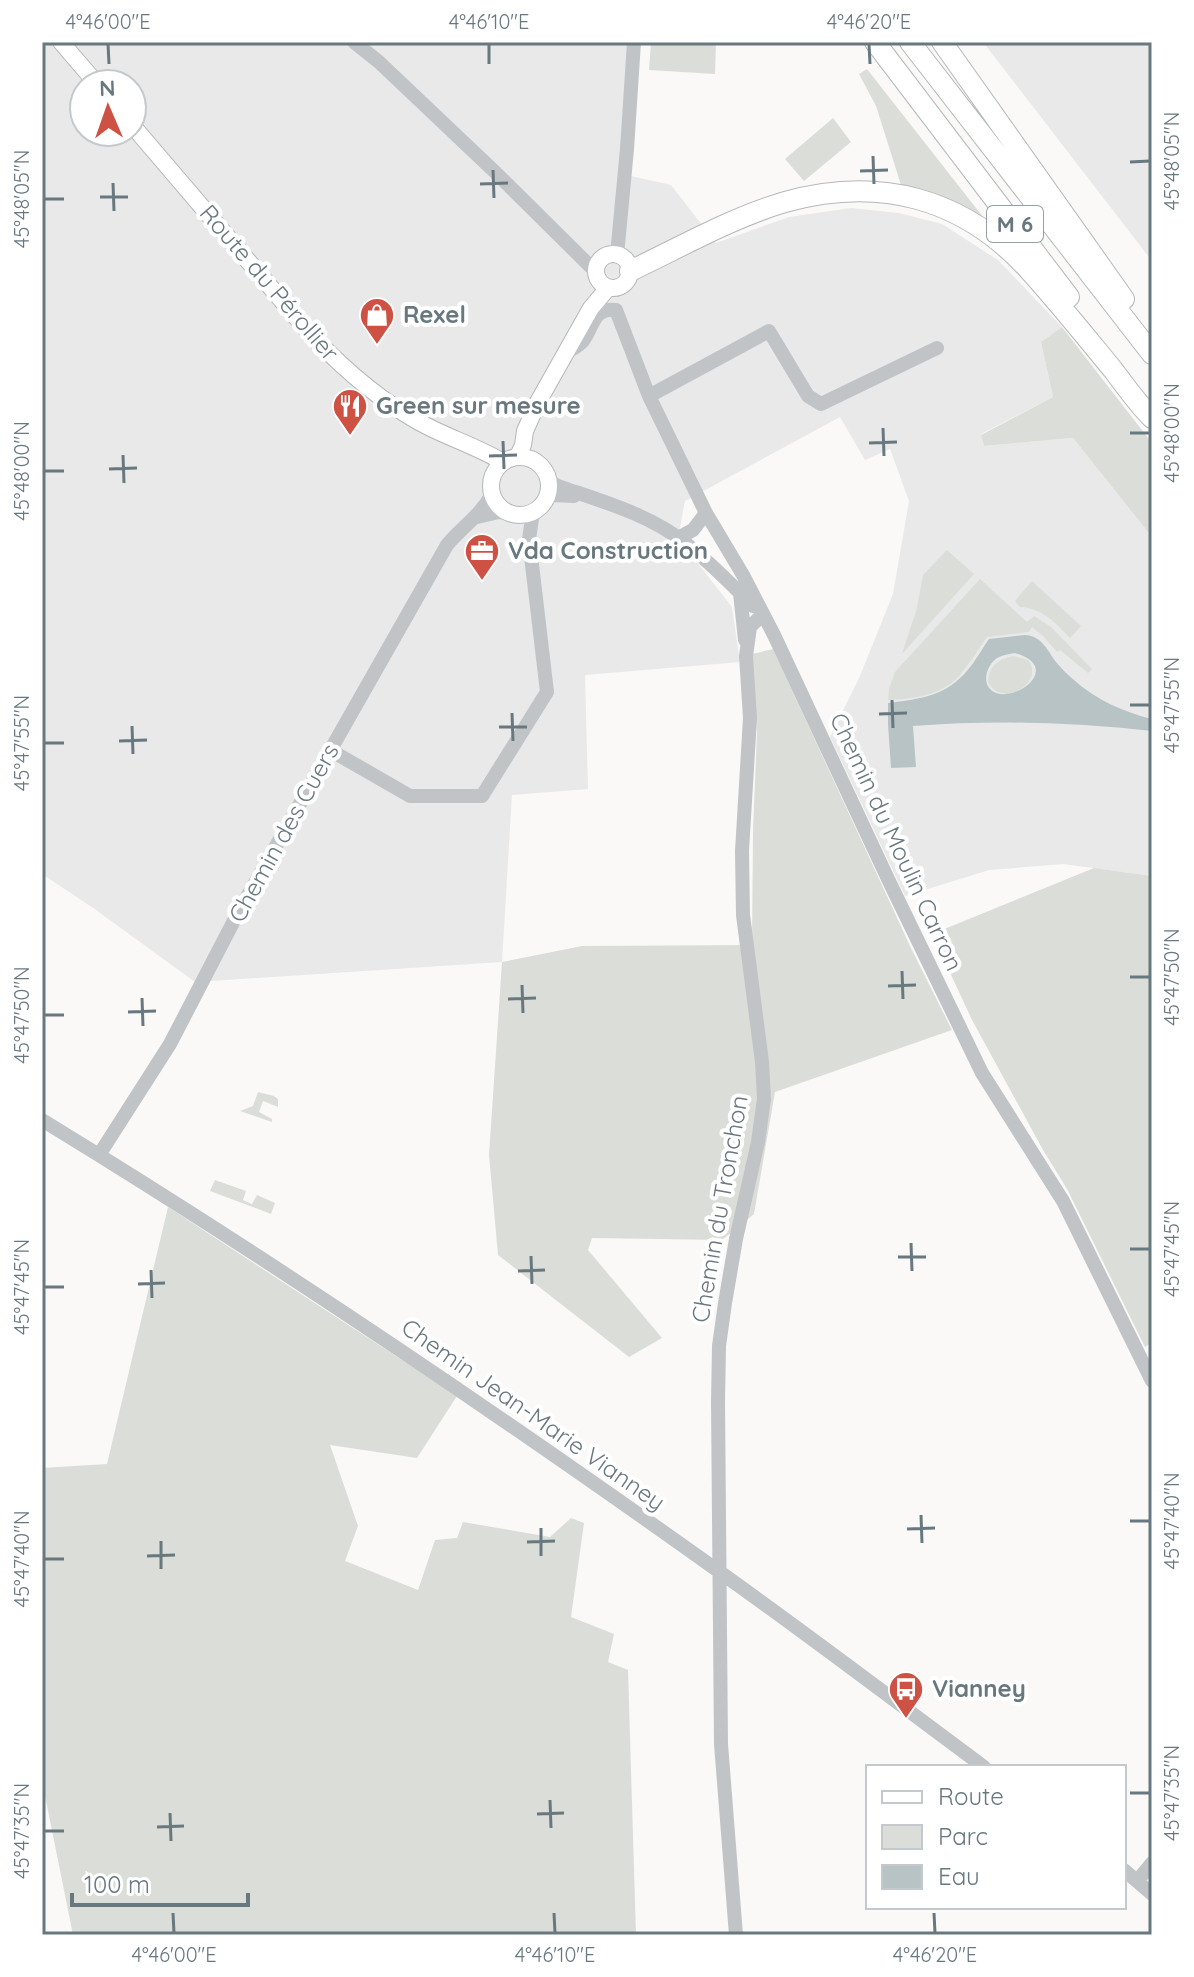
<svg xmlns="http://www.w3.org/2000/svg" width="1194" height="1977" viewBox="0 0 1194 1977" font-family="Quicksand,sans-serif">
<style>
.built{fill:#e8e9e8;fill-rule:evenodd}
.green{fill:#dbded8}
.water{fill:#b8c3c6;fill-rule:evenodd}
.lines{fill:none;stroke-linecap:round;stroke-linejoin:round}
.major-casing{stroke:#b2b7ba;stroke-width:18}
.highway-casing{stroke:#b4b8ba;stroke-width:22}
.minor{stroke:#c0c4c7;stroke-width:14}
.major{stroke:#fff;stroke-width:16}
.highway{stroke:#fff;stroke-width:20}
.ticks{fill:none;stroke:#68787f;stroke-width:3}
.labels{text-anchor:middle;stroke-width:8;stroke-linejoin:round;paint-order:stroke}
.shield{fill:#fff;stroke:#95a0a5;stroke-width:2}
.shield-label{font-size:22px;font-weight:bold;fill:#68787f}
.street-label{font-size:24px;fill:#68787f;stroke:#fff}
.poi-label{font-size:24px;font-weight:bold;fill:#68787f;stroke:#fff;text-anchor:start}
.neatline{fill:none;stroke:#68787f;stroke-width:3}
.ticks-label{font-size:20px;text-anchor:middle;fill:#68787f}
</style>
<rect width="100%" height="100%" fill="#faf9f8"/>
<path class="built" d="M42,42H635L631,176L671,185L716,243L789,217L851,208L899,213L942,224L998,260L1062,327L1041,342L1053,397L981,434L984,446L1073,438L1152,537V876L1063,864L989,870L905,896L830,737L860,676L893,594L909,501L890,449L865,460L840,417L685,501L678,538L732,607L740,662L585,675L588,789L512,795L502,962L195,982L96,910L42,874ZM84,84H132V132H84Z
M983,42H1152V261Z"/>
<path class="green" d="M651,42H716L715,74L649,70Z
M867,69L987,222L968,209L901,185L876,106L859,74Z
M833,118L851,142L804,181L785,159Z
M1062,327L1152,443V537L1073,438L984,446L981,435L1053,397L1041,342Z
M947,550L974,574L902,654L917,608L923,575Z
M980,579L1027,622L1034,616L1051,627L1092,669L1088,673L1060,650L1057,652L1044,637L1032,627L1029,632L987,637C978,650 970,663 960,675C943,695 913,699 888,700L889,689L895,672Z
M1032,581L1081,626L1070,638C1056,623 1042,608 1020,607L1015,601Z
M773,649L911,948L952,1030L775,1092L754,1214L722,1240L592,1238L588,1250L662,1338L629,1357L498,1255L489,1155L502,962L582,946L752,945L753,830L757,732L752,654Z
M1013,656L1028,660C1046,683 1001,709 988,682C990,665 997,660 1013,656Z
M1094,868L1152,876V1342L1145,1347L1067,1189L1043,1150L972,1020L932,934Z
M258,1092L274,1096L278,1099V1107L263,1101L259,1112L272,1119V1122L240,1111L253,1106Z
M215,1180L246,1191L243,1200L252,1204L257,1195L275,1203L271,1214L210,1191Z
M168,1207L457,1396L417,1458L330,1445L358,1526L345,1561L418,1590L435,1540L457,1538L463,1522L550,1537L571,1518L584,1523L571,1617L614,1634L608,1662L628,1670L636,1935H73L42,1781V1468L107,1464Z"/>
<path class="water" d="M1025,635C1042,636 1047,650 1056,662C1061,668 1068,675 1074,680C1096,700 1124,712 1152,719V731C1072,722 993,720 913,726L916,767L891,768L888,724V703C913,700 940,697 959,679C971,669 980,652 989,639ZM1015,653C1066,668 1010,707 991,690C981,681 988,664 997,658C1003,655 1009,654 1015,653Z"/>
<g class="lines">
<g class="major-casing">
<path id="major" d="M61,42L97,84
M132,125L313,337C345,370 379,400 419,422C446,437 476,446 503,462
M596 271a17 17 0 1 1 34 0a17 17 0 1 1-34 0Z
M518,456L523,445L525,431L538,402L591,308L608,288
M491 486a29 29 0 1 1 58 0a29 29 0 1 1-58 0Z"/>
</g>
<g class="highway-casing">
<path id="highway" d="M875,42L1069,297
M910,42L1152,354
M942,42L1124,299
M630,271C681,247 731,218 785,202C878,176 962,197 1028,269C1058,302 1086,337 1114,371C1126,387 1138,404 1152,418"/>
</g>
<path class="minor" d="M354,42L379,62L495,172L596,272
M617,255L627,149L634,42
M566,353C571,350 579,346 583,341C594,326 593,307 616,310L649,396L706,513L743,575L774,635L888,879L982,1073L1063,1201L1152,1381
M649,396L769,331L808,396L821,404L937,348
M549,481L558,486C601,501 648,514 684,542C709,561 731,584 753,606
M547,498L552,495L574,496
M477,517L499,512L509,513
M678,538L693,530L706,513
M740,593L745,640
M330,750L410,796H482L547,692L529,539L533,512
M42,1120C273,1261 497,1413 717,1570C807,1634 895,1701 984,1767
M99,1155L170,1044L239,911L447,545C463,526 480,516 492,494
M1124,1870L1152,1894
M1138,1880L1152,1863
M736,1935L721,1744L718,1402L719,1346L725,1303L736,1239L758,1142L764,1099L762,1062L743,915L742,851L750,718L746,656L750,627L762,615"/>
<use href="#major" class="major"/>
<use href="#highway" class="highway"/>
</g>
<path class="ticks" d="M108,44L109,64M489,44V64M869,44L870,64M873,156L874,184M1130,162L1150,161M493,170L494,198M860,171L888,170M113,183L114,211M480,184L508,183M100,197H128M44,199H64M883,428L884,456M1130,433H1150M503,441L504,469M869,443L897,442M123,455L124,483M489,456L517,455M109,469L137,468M44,471H64M892,700L893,728M1130,705H1150M512,713L513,741M879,714L907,713M132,726L133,754M499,727H527M119,741L147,740M44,743H64M902,971L903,999M1130,977H1150M522,985L523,1013M888,986L916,985M142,998L143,1026M508,999L536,998M128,1012L156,1011M44,1015H64M911,1243L912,1271M1130,1249H1150M531,1256L532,1284M898,1257H926M151,1270L152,1298M518,1271L545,1270M138,1284L165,1283M44,1287H64M921,1515L922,1543M1130,1521H1150M541,1528V1556M907,1529L935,1528M161,1541V1569M527,1542L555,1541M147,1556L175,1555M44,1559H64M1130,1793H1150M550,1800L551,1828M170,1813L171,1841M537,1814L564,1813M157,1827L184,1826M44,1831H64M173,1913L174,1933M554,1913L555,1933M934,1913L935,1933"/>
<defs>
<g id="shop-pin" transform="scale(1.8)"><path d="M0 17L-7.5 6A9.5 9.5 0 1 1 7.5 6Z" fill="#cd5244" stroke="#fff"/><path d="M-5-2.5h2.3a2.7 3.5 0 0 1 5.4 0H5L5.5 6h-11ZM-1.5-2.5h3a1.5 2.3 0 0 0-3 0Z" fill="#fff"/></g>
<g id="restaurant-pin" transform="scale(1.8)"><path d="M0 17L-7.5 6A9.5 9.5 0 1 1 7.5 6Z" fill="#cd5244" stroke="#fff"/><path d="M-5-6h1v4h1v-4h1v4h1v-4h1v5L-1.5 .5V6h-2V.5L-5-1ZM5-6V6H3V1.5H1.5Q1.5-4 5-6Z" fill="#fff"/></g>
<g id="office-pin" transform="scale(1.8)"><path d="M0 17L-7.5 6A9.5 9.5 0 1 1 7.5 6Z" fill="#cd5244" stroke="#fff"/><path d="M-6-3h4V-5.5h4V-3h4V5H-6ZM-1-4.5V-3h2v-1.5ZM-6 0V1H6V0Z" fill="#fff"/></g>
<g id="bus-pin" transform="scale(1.8)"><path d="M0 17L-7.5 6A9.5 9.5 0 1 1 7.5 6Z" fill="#cd5244" stroke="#fff"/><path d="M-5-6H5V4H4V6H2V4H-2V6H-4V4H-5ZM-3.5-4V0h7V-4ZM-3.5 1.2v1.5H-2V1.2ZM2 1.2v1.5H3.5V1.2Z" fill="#fff"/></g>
</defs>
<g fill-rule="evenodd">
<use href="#shop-pin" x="377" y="315"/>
<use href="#restaurant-pin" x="350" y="406"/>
<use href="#office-pin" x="482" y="551"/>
<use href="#bus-pin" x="906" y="1689"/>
</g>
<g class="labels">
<rect class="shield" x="987" y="206" width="56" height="36" rx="6"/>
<g class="shield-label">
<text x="1015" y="232">M 6</text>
</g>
<g class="street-label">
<text transform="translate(269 283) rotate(49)" y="8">Route du Pérollier</text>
<text transform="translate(284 833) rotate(-61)" y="8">Chemin des Cuers</text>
<text transform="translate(896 842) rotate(65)" y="8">Chemin du Moulin Carron</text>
<text transform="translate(720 1209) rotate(-80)" y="8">Chemin du Tronchon</text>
<text transform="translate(533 1415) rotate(35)" y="8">Chemin Jean-Marie Vianney</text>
</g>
<g class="poi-label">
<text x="403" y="323">Rexel</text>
<text x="376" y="414">Green sur mesure</text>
<text x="508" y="559">Vda Construction</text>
<text x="932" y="1697">Vianney</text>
</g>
</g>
<rect width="1194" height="1977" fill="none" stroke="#ffffff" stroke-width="88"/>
<rect x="866" y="1765" width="260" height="144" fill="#ffffff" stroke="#c3c9cc" stroke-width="2"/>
<rect x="882" y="1791" width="40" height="12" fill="#ffffff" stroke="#c3c9cc" stroke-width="2"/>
<text x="938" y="1805" font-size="24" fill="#68787f">Route</text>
<rect x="882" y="1825" width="40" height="24" fill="#dbded8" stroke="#c3c9cc" stroke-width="2"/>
<text x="938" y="1845" font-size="24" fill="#68787f">Parc</text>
<rect x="882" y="1865" width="40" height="24" fill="#b8c3c6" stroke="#c3c9cc" stroke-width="2"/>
<text x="938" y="1885" font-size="24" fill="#68787f">Eau</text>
<g transform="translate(108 108) rotate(358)"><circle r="38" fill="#ffffff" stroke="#c3c9cc" stroke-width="2"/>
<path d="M0-6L14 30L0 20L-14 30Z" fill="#cd5244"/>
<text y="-12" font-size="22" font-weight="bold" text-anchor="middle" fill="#68787f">N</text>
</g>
<path d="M72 1893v12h176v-12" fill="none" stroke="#68787f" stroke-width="4"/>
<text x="84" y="1893" font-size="24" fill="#68787f" stroke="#ffffff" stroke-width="6" paint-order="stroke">100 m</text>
<rect x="44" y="44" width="1106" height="1889" class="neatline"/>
<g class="ticks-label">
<text x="108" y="29">4°46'00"E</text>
<text x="489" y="29">4°46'10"E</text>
<text x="869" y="29">4°46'20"E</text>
<text transform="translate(1172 161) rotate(-90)" y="7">45°48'05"N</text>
<text transform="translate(22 199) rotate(-90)" y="7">45°48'05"N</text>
<text transform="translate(1172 433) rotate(-90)" y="7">45°48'00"N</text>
<text transform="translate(22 471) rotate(-90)" y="7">45°48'00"N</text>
<text transform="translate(1172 705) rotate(-90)" y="7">45°47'55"N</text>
<text transform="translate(22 743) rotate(-90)" y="7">45°47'55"N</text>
<text transform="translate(1172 977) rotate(-90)" y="7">45°47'50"N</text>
<text transform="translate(22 1015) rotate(-90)" y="7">45°47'50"N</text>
<text transform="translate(1172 1249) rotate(-90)" y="7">45°47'45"N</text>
<text transform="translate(22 1287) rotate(-90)" y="7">45°47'45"N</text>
<text transform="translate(1172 1521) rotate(-90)" y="7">45°47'40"N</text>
<text transform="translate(22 1559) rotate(-90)" y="7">45°47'40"N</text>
<text transform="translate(1172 1793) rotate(-90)" y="7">45°47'35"N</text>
<text transform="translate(22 1831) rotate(-90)" y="7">45°47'35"N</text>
<text x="174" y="1962">4°46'00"E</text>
<text x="555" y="1962">4°46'10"E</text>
<text x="935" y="1962">4°46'20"E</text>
</g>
</svg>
